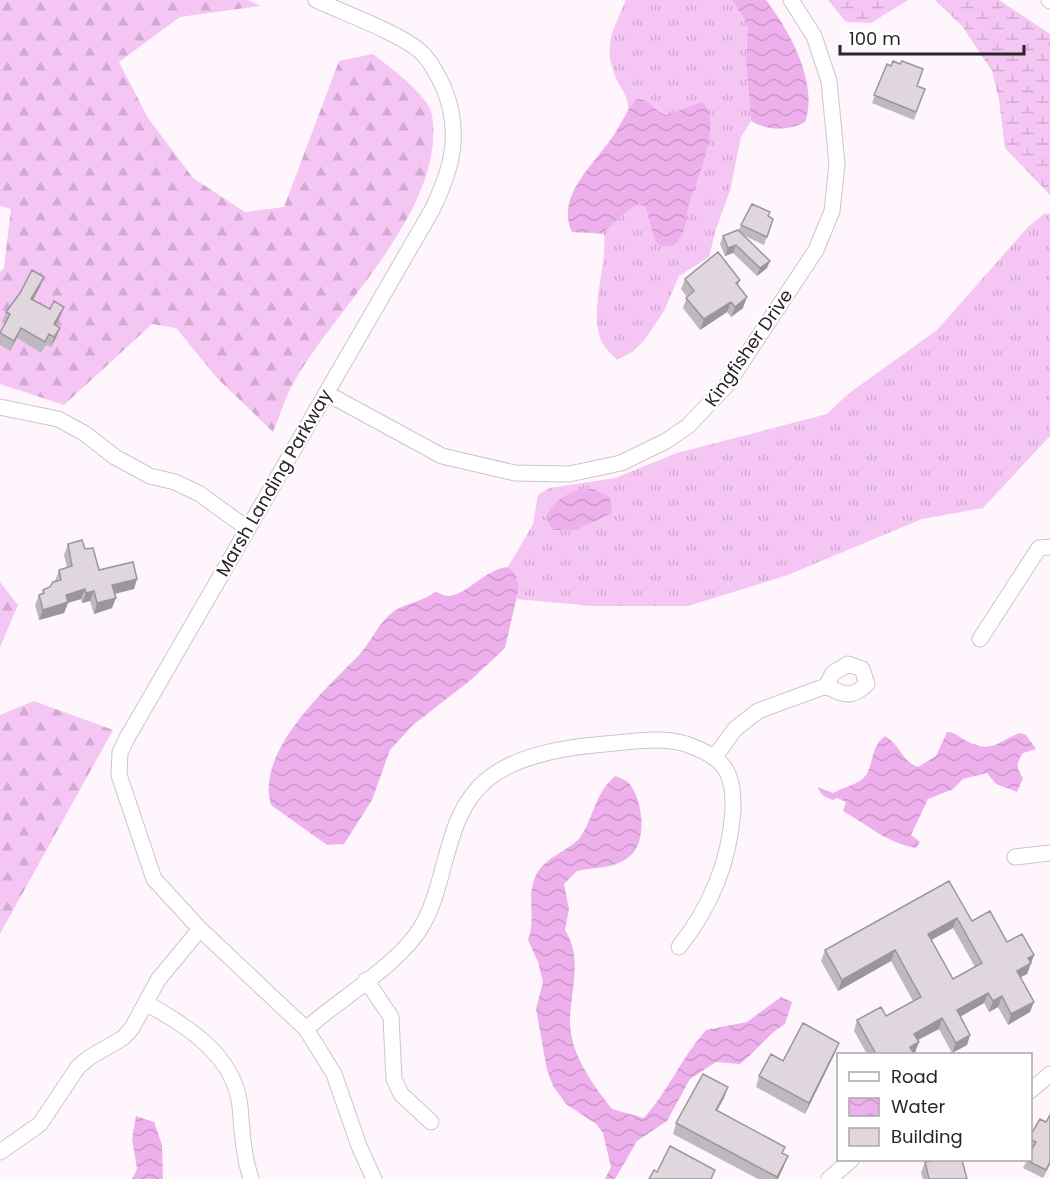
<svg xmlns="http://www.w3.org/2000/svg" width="1050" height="1179" viewBox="0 0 1050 1179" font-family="Poppins,sans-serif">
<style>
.grass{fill:url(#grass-tufts)}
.forest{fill:url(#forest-firs)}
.wetland{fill:url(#wetland-marsh)}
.water{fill:url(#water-waves)}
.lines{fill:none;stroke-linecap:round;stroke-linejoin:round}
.stream{stroke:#eeb0ed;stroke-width:4}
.minor-casing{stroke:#cdc5cc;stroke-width:17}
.minor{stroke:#fff;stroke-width:15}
.wall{fill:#c0b8bf;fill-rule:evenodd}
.shaded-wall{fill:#9c969b}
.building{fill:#dfd6de;stroke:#9c969b;stroke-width:1.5;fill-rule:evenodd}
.labels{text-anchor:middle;stroke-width:4.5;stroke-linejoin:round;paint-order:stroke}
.street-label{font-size:18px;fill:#282528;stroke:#fff}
</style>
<defs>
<pattern id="grass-tufts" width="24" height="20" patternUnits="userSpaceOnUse" patternTransform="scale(1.5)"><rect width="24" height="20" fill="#f5c6f4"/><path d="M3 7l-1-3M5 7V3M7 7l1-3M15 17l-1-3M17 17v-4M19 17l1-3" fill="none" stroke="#d2aad1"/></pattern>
<pattern id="forest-firs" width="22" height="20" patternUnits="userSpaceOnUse" patternTransform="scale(1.5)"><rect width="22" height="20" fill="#f5c6f4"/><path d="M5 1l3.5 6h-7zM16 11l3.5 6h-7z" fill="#d2aad1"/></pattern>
<pattern id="wetland-marsh" width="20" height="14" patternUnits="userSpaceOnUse" patternTransform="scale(1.5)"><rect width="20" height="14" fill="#f5c6f4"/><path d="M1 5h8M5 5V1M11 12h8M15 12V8" fill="none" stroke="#d2aad1"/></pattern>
<pattern id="water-waves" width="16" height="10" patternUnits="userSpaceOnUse" patternTransform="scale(1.5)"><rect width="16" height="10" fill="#eeb0ed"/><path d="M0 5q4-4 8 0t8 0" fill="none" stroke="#cc97cb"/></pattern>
</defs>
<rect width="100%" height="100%" fill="#fef5fd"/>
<path class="grass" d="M626,0H732L748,25L746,61L751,121L741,137L730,191L716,229L709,257L679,276L664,311L643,342L632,352L617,360C611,354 602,345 600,338C590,305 607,268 604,234L572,232C554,192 602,158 620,125C622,120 628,113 628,108C629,97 620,88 616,78C602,45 613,31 626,0Z
M1044,214H1050V436L983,508L922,519L788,575L688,606H592L516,599L519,587L508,567L533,524L538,495L549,488L615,478L677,453L827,414L848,394L937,330L1028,227Z"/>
<path class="forest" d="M0,0H248L260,6L180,17L119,62L148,118L193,178L245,212L284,207L339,61L373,54C389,67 428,94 432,115C447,208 336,307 294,382C285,397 280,416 273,432L218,379L176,328L152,324L64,405L0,384V272L4,268L11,209L0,206Z
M0,582L18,605L0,647Z
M34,701L113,730L0,934V715Z"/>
<path class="wetland" d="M828,0H908L871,23L846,22Z
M935,0H999L1050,34V195L1005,148L999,100L992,71L962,26Z"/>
<path class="water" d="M732,0H766C789,30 819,83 805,122C788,131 768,131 751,121L746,61L748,25Z
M636,99C651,98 654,113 667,115L702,102C724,121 696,181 689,204C686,215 686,231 679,240C672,249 662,248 655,241L646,207L639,203L626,212L603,233L572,232C555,194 596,165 614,135C622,123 627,111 636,99Z
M582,489H593L610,497L612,513L576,530H553C536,510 565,493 582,489Z
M508,567L514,572L519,587L505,648L472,679L413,725L390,750L372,800L344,844L327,845L271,805C255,751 327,688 360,654C372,640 379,622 394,611C407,603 422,602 435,592C439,592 443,596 448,596C466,596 485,569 508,567Z
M947,732C955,732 959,737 965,740C991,755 998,741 1020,733L1026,735L1036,749L1023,753C1016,763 1016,768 1023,778L1017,792L996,784L987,773L963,779L953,789L928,799L911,835L920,842L916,848C887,843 868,825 843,811L846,802L837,798L833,800C825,797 820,795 818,787L833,793C843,787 859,785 866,775C874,762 871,746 885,736C900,744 900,760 918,767L936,756Z
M615,776C619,777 625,780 628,782C643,798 648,841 630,856C615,869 595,867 577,871L564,884L569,909L565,930C582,956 572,987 570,1016C568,1052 592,1083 612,1109L644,1118C668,1091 682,1057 706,1030L747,1022L781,997L792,1002L785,1024C767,1035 757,1051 740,1064L716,1062L690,1079L667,1121L637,1141L615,1179H605L611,1167L603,1133L596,1124L566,1104L553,1086L547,1070L536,1009L543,982L538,962L528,940C536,919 527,900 534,880C542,856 571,851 581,836C595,814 594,795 615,776Z
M136,1116L154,1122L162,1145L163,1179H132L137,1169L132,1139Z"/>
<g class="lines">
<path class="stream" d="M1050,43V44"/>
<g class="minor-casing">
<path id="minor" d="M316,0C344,13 399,33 420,51C430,60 437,74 443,86C462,131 453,167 432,210L127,738L120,753L119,775L154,879L200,929L306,1029L334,1074L359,1146L374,1179
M1049,0L1050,1
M326,393L442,456L515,473L569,474L621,463L666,441L688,426L726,386L816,250L832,211L837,164L829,81L814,36L791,0
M0,407L58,419L84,433L115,457L150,476L175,482L200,494L248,529
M980,639L1039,548L1050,547
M848,664L862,669L867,684C851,699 844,695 826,686L833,673Z
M714,758L735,729L758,711L826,686
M1015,857L1050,853
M366,980L391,1017L394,1079L401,1094L431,1122
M146,1003C186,1026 234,1054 240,1106C242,1131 243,1154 251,1179
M306,1029C340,998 401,964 423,924C449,877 444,813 489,778C520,754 567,747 605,744C631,742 660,736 686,744C699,749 715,755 724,767C733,780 733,796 733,811C729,863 711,906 679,947
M1030,1091L1050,1074
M0,1152L40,1124L78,1067L90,1057L123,1038L132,1028L158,980L200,929
M829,1179L851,1160"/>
</g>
<use href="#minor" class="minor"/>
</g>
<path class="wall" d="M887,64L917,86L925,89L914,120L872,103Z
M769,216L773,219L764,245L743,235L767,268L757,276L733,253L725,256L720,244L723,236L738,231L741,225Z
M685,279L740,280L738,286L743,308L731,317L727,312L700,330L683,308L687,297L681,289Z
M40,287L33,299L60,317L56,325V338L51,347L46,345L41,353L17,338L10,351L0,345V332L5,324L2,322L6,312Z
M68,544L85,549L99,570L137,579L134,589L115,594L112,608L94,614L90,601L82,603L81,599L68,603L64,613L39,620L35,605L39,595L42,594L43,590L50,587L55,581L59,570L67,567L64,555Z
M949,881L972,921L1007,942L1034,955L1027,974L1021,977L1030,1012L1008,1025L998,1007L989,1012L984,1003L960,1016L970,1035L967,1045L952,1053L939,1029L918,1040L915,1053H914V1054H867L854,1031L857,1020L886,1016L913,1001L891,961L838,991L821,961L825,950ZM953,928L975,967L953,979L931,940Z
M839,1043L835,1053L805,1114L756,1087L759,1076L783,1061Z
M724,1098L717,1110L783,1153L784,1166L778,1179H758L673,1134L676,1123Z
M1050,1115V1165L1043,1178L1023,1168L1032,1149L1030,1148V1136L1046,1122Z
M925,1162L967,1179H923L921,1173Z"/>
<path class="shaded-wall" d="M736,245L733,253L725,256L728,248Z
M770,261L767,268L757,276L760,268Z
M44,277L40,287L28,309L31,299Z
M747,297L743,308L731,317L735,307Z
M731,302L727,312L700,330L704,319Z
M64,307L60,317L50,335L54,324Z
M21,328L17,338L10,351L14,341Z
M60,328L56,338L51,347L54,337Z
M137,579L134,589L109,595L112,585Z
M85,589L81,599L68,603L64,613L39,620L43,610L66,595Z
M94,591L90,601L82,603L86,593Z
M116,598L112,608L94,614L97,603Z
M957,918L953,928L924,944L928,934Z
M895,950L891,961L838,991L842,980Z
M1034,955L1027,974L1013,981L1017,971L1028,958Z
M988,993L984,1003L953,1021L957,1010Z
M1002,996L998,1007L989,1012L993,1001Z
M1034,1002L1030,1012L1008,1025L1011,1014Z
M942,1018L939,1029L910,1044L914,1034Z
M970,1035L967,1045L952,1053L956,1043Z
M919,1042L915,1053L912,1054L910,1047Z
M839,1043L835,1053L805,1114L809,1103Z
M728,1087L724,1098L712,1120L716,1110Z
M788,1156L784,1166L778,1179H776Z"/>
<path class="building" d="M893,61L900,64L902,61L923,69L917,86L925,89L916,112L874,95L887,64L891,66Z
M752,204L770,212L768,216L773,219L767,237L741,225Z
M738,230L770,261L760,268L736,245L728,248L723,236Z
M718,252L740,280L736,283L747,297L735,307L731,302L704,319L686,298L694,291L685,279Z
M32,270L44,277L31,299L50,309L54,301L64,307L54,324L60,328L54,337L49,334L45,342L21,328L14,341L0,333L10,314L6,312L20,293Z
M82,540L85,549L93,548L99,570L133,562L137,579L112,585L116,598L97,603L94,591L86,593L85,589L66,595L68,602L43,610L39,595L44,593L43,590L50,587L53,582L61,580L59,570L72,566L68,544Z
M949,881L972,921L990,911L1007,942L1022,934L1034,955L1028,958L1031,963L1017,971L1034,1002L1011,1014L1002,996L993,1001L988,993L957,1010L970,1035L956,1043L942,1018L914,1034L919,1042L910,1047L914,1054H876L857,1020L881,1007L886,1016L921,997L895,950L842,980L825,950ZM957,918L982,963L953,979L928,934Z
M803,1023L839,1043L809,1103L759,1076L771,1054L783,1061Z
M703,1074L728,1087L716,1110L785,1147L782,1153L788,1156L777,1177L676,1123Z
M1050,1115V1162L1046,1170L1026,1160H1030V1152L1036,1142L1030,1139V1136L1040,1119L1046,1122Z
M670,1146L715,1170L711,1179H649L654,1170L657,1172Z
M936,1160H962L967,1179H929L925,1162Z"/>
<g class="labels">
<g class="street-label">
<text transform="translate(749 348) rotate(-55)" y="6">Kingfisher Drive</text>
<text transform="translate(274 483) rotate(-60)" y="6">Marsh Landing Parkway</text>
</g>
</g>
<rect x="837" y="1053" width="195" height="108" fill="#ffffff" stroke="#a9a8a9" stroke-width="1.5"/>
<rect x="849" y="1072" width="30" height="9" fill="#ffffff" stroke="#a9a8a9" stroke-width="1.5"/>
<text x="891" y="1083" font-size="18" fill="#282528">Road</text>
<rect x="849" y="1098" width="30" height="18" fill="url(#water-waves)" stroke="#a9a8a9" stroke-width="1.5"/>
<text x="891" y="1113" font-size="18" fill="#282528">Water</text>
<rect x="849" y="1128" width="30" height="18" fill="#dfd6de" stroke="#a9a8a9" stroke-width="1.5"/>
<text x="891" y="1143" font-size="18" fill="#282528">Building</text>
<path d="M840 45v9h184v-9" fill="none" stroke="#282528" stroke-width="3"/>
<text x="849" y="45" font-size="18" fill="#282528" stroke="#ffffff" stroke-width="4.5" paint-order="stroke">100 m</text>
</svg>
